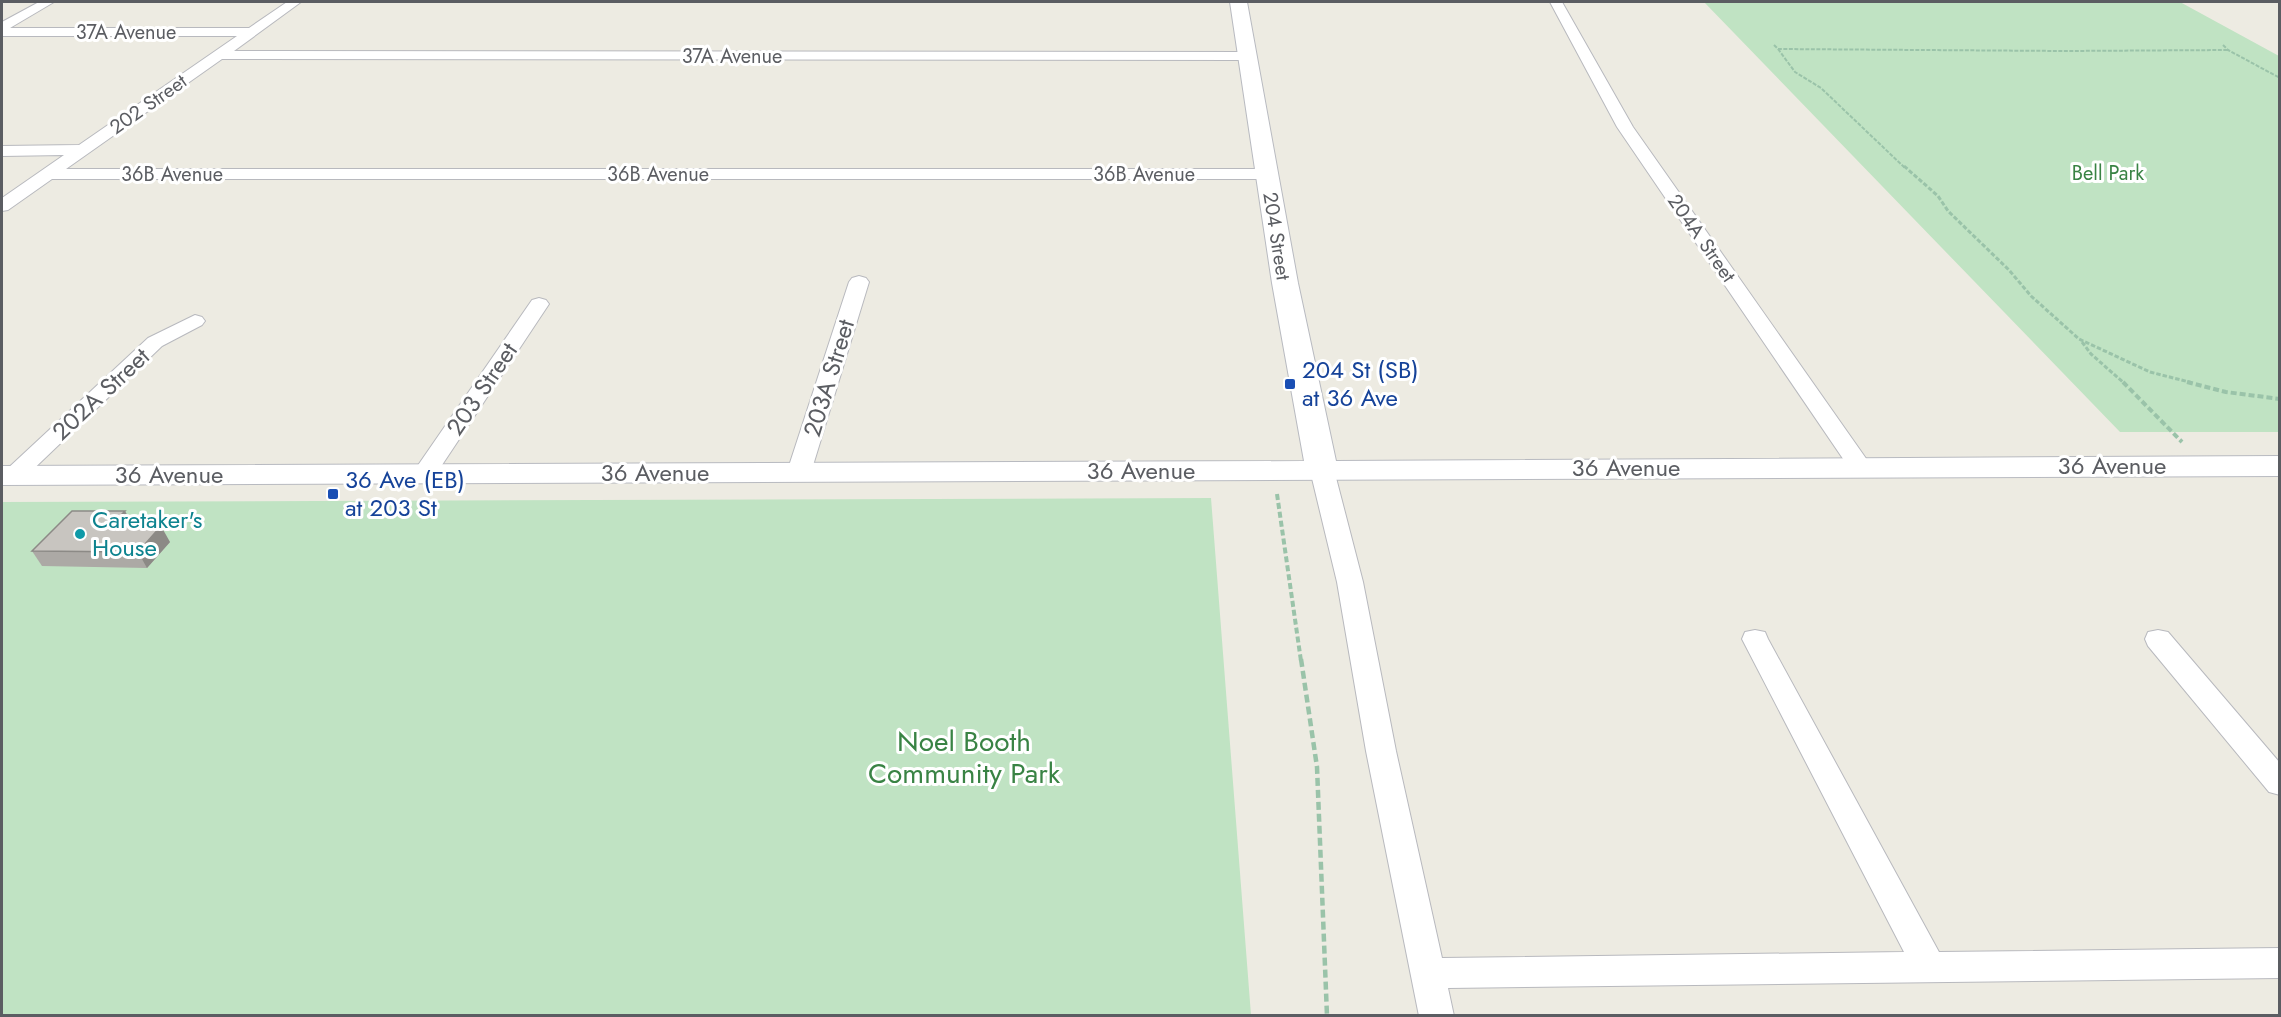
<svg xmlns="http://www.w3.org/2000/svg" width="2281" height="1017" viewBox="0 0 2281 1017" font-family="Jost,sans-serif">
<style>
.green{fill:#c0e3c3}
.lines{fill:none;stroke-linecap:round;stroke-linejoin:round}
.street-casing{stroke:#b8b9be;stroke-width:2}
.secondary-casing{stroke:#b8bac0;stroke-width:2}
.path-far3{stroke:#9ac3a9;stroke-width:2;stroke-dasharray:4 1.5;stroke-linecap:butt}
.path-far2{stroke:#9ac3a9;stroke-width:3;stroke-dasharray:4.5 2;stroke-linecap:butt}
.path-far1{stroke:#9ac3a9;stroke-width:4;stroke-dasharray:6 3;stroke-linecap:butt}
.path{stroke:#9ac3a9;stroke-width:4.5;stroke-dasharray:8 4;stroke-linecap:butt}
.street{fill:#fff;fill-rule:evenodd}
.secondary{fill:#fff;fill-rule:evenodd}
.wall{fill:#aca9a5}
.shaded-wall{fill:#8c8a86}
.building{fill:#c8c5c0;stroke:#8c8a86;stroke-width:1.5}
.transit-dot{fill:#1a4fb4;stroke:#fff;stroke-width:2}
.culture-dot{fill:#0f9aa8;stroke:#fff;stroke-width:2}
.labels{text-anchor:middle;stroke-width:6;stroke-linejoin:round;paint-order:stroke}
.far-street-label{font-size:20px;fill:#5b5d62;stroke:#fff}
.far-park-label{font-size:20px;fill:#398344;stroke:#fff}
.transit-label{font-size:24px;fill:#164399;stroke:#fff;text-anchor:start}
.street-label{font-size:24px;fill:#5b5d62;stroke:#fff}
.culture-label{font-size:24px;fill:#0d838f;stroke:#fff;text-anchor:start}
.near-park-label{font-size:28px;fill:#398344;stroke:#fff}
</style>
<rect width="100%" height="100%" fill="#edebe2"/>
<path class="green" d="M1704,2H2180L2279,56V432H2120Z
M1211,498L1251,1015H2V502Z"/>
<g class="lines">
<g class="street-casing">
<path id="street" d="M39,2H54L10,28H249L287,2H301L234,51L1247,52L1254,56L1247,60L222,59L66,169H1268L1276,174L1268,179H52L8,210L2,211V198L64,155L2,156V146L79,145L237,36H2V22Z
M1550,2H1562L1633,127L1872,467L1868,472L1860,474L1852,472L1617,127Z
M859,276L866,278L869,282L811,472L807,477L799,479L791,477L787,472L849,282L852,278Z
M539,298L546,300L549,304L436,474L432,479L424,481L416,479L412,474L532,300Z
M195,315L202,317L205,321L202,325L162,346L21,481L13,483L5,481L2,476L5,471L148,338Z
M1322,463L1330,465L1334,470L1363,582L1396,751L1442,958L1904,952L1742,639L1745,632L1755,630L1765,632L1768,639L1939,952L2280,948V978L1448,988L1454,1016H1419L1366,751L1337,582L1310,470L1314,465Z
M2158,630L2168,632L2280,763V795L2269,792L2148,646L2145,639L2148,632Z"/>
</g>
<g class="secondary-casing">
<path id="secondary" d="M1230,2H1247L1298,283L1336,461L2280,456V476L2,485V466L1304,461L1272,283Z"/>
</g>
<path class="path-far3" d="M1774,45L1778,49L2064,51L2228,50
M2223,45L2228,50L2280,78
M1778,49L1795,72L1821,88L1905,168"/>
<path class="path-far2" d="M1904,166L1938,196L1948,211L2009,270L2031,296L2079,339L2150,372L2193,383
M2082,342L2091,354L2124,383"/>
<path class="path-far1" d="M2123,382L2182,442
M2187,382L2226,392L2280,399
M1277,494L1301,661"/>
<path class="path" d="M1301,659L1317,767L1327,1016"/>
<use href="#street" class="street"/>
<use href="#secondary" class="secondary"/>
</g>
<path class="wall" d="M133,526L170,542L147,568L42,566L32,551Z"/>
<path class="shaded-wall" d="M125,511L134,527L111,525Z
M161,526L170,542L147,568L138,552Z"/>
<path class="building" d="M72,511H125L111,525L161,526L138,552L32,551Z"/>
<g class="transit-dot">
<rect x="1284" y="378" width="12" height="12" rx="3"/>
<rect x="327" y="488" width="12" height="12" rx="3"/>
</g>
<circle class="culture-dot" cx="80" cy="534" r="6"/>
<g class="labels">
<g class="far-street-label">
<text x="126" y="39">37A Avenue</text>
<text x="732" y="63">37A Avenue</text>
<text transform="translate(148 104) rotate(-35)" y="7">202 Street</text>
<text x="172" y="181">36B Avenue</text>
<text x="658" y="181">36B Avenue</text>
<text x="1144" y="181">36B Avenue</text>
<text transform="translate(1277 236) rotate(81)" y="7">204 Street</text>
<text transform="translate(1702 238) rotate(55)" y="7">204A Street</text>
</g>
<g class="far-park-label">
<text x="2108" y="180">Bell Park</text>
</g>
<g class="transit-label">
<text x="1302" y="378">204 St (SB)<tspan x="1302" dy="28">at 36 Ave</tspan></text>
<text x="345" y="488">36 Ave (EB)<tspan x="345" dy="28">at 203 St</tspan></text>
</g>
<g class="street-label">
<text transform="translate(829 378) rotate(-73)" y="8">203A Street</text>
<text transform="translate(482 389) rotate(-56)" y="8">203 Street</text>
<text transform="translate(101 394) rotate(-43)" y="8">202A Street</text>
<text x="2112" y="474">36 Avenue</text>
<text x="1626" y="476">36 Avenue</text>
<text x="1141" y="479">36 Avenue</text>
<text x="655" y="481">36 Avenue</text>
<text x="169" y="483">36 Avenue</text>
</g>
<g class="culture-label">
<text x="92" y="528">Caretaker's<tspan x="92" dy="28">House</tspan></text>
</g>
<g class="near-park-label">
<text x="964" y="751">Noel Booth<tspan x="964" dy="32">Community Park</tspan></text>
</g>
</g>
<rect width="2281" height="1017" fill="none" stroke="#5b5d62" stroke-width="6"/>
</svg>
